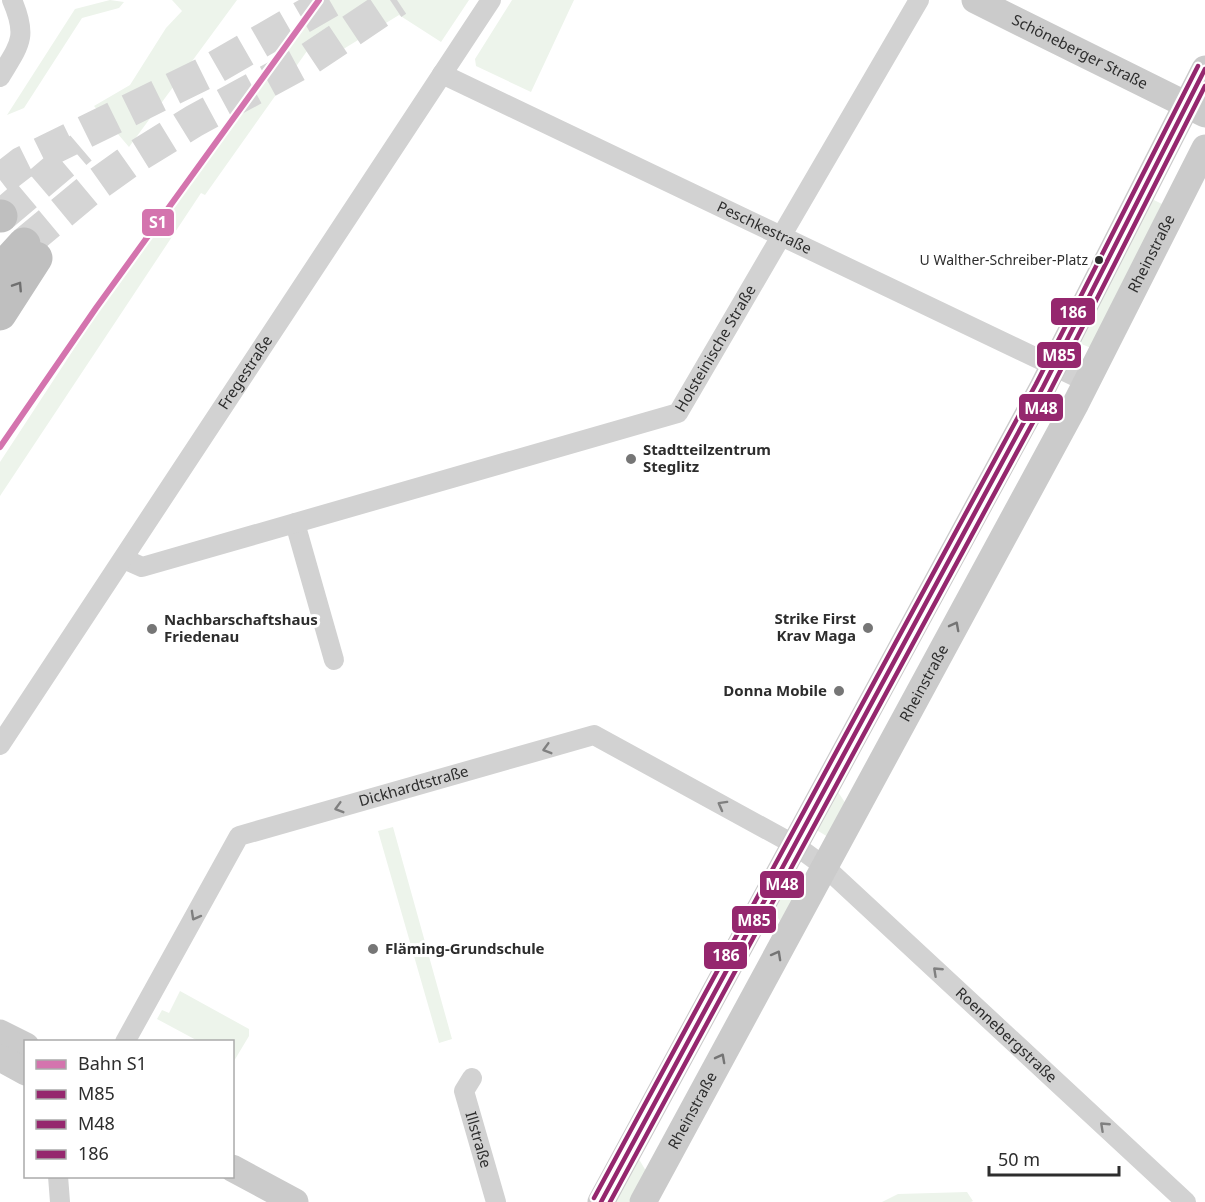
<svg xmlns="http://www.w3.org/2000/svg" width="1205" height="1202" viewBox="0 0 1205 1202" font-family="'Noto Sans',sans-serif">
<style>
.green{fill:#edf4eb}
.lines{fill:none;stroke-linecap:round;stroke-linejoin:round}
.highway-tunnel{stroke:#d5d5d5;stroke-width:33;stroke-dasharray:33 16;stroke-linecap:butt}
.street{stroke:#d2d2d2;stroke-width:20}
.secondary{stroke:#cbcbcb;stroke-width:27}
.highway{stroke:#bfbfbf;stroke-width:33}
.bus-1-casing{stroke:#fff;stroke-width:9}
.bus-2-casing{stroke:#fff;stroke-width:9}
.bus-3-casing{stroke:#fff;stroke-width:9}
.bus-1{stroke:#95276e;stroke-width:4.5}
.bus-2{stroke:#95276e;stroke-width:4.5}
.bus-3{stroke:#95276e;stroke-width:4.5}
.rail-1-casing{stroke:#fff;stroke-width:10}
.rail-1{stroke:#d474ae;stroke-width:6}
.oneway{stroke:#6f6f6f}
.oneway2{stroke:#747474}
.oneway3{stroke:#808080}
.bus-dot{fill:#2d2d2d;stroke:#fff;stroke-width:2}
.poi-dot{fill:#767676;stroke:#fff;stroke-width:2}
.labels{text-anchor:middle;stroke-width:6;stroke-linejoin:round;paint-order:stroke}
.bus-label{font-size:14px;fill:#2d2d2d;stroke:#fff;text-anchor:end}
.street-label{font-size:15px;fill:#2d2d2d;stroke:#fff}
.poi-label{font-size:15px;font-weight:bold;fill:#2d2d2d;stroke:#fff;text-anchor:start}
.line-badge{stroke:#fff;stroke-width:2}
.badge-label{font-size:16px;text-anchor:middle;font-weight:bold;fill:#fff}
</style>
<rect width="100%" height="100%" fill="#fff"/>
<path class="green" d="M110,0L124,2L119,8L82,18L24,108L7,115L75,9Z
M172,0H237L129,147L94,106L130,85L166,28L182,11Z
M324,0H469L441,42L399,15L332,56L312,44L205,195L201,193L0,496V462L102,306Z
M512,0H574L531,92L476,66L475,59Z
M1152,199L1162,204L1091,348L1079,343Z
M836,789L846,804L828,837L815,829Z
M393,827L452,1039L439,1043L378,831Z
M789,876L802,883L781,923L772,908Z
M180,991L249,1029V1036L234,1061L232,1042L198,1041L157,1019L162,1010L169,1013Z
M637,1156L646,1171L629,1202H615Z
M967,1192L973,1201L971,1202H882L898,1194Z"/>
<g class="lines">
<path class="highway-tunnel" d="M0,180L22,163L209,71L332,0
M1,216L81,148
M24,244L89,190L134,158L194,121L309,59L397,0"/>
<g class="street">
<path id="s1" d="M442,74L1087,382"/>
<path d="M0,77C20,44 28,37 12,0"/>
<path d="M295,523L334,660"/>
<path id="s2" d="M124,559L142,567L678,413L919,0"/>
<path id="s3" d="M0,745L491,0"/>
<path id="s4" d="M125,1042L239,836L594,735L795,845L825,867L1186,1202"/>
<path id="s5" d="M472,1078L464,1091L496,1202"/>
<path d="M58,1176L60,1202"/>
</g>
<g class="secondary">
<path id="s6" d="M975,0L1205,114"/>
<path d="M0,1033L26,1046"/>
<path d="M0,1058L26,1072"/>
<path d="M232,1168L295,1202"/>
<path d="M601,1202L1043,387L1205,69"/>
<path id="s7" d="M643,1202L1076,403L1205,148"/>
</g>
<path class="highway" d="M0,216H1
M0,270L24,244
M0,314L36,258"/>
<g class="bus-1-casing">
<path id="bus-1" d="M601,1202L1043,387L1205,69"/>
</g>
<g class="bus-2-casing">
<path id="bus-2" d="M610,1202L1050,391L1205,86"/>
</g>
<g class="bus-3-casing">
<path id="bus-3" d="M594,1198L1036,384L1198,66"/>
</g>
<use href="#bus-1" class="bus-1"/>
<use href="#bus-2" class="bus-2"/>
<use href="#bus-3" class="bus-3"/>
<g class="rail-1-casing">
<path id="rail-1" d="M0,447L96,308L319,0"/>
</g>
<use href="#rail-1" class="rail-1"/>
</g>
<defs><path id="oneway-chevron" d="M-2-3.5L2.5 0L-2 3.5" fill="none" stroke-width="1.6" stroke-linecap="round" stroke-linejoin="round" transform="scale(1.5)"/></defs>
<use class="oneway" href="#oneway-chevron" transform="translate(18 286) rotate(-57)"/>
<g class="oneway2">
<use href="#oneway-chevron" transform="translate(955 626) rotate(-62)"/>
<use href="#oneway-chevron" transform="translate(777 955) rotate(-61)"/>
<use href="#oneway-chevron" transform="translate(721 1058) rotate(-62)"/>
</g>
<g class="oneway3">
<use href="#oneway-chevron" transform="translate(547 749) rotate(164)"/>
<use href="#oneway-chevron" transform="translate(722 805) rotate(-151)"/>
<use href="#oneway-chevron" transform="translate(339 808) rotate(164)"/>
<use href="#oneway-chevron" transform="translate(195 916) rotate(119)"/>
<use href="#oneway-chevron" transform="translate(937 971) rotate(-137)"/>
<use href="#oneway-chevron" transform="translate(1104 1126) rotate(-137)"/>
</g>
<circle class="bus-dot" cx="1099" cy="260" r="5"/>
<g class="poi-dot">
<circle cx="631" cy="459" r="6"/>
<circle cx="868" cy="628" r="6"/>
<circle cx="152" cy="629" r="6"/>
<circle cx="839" cy="691" r="6"/>
<circle cx="373" cy="949" r="6"/>
</g>
<g class="labels">
<g class="bus-label">
<text x="1088" y="265">U Walther-Schreiber-Platz</text>
</g>
<g class="street-label">
<text dy="5" stroke="none"><textPath href="#s6" startOffset="117">Schöneberger Straße</textPath></text>
<text dy="5" stroke="none"><textPath href="#s1" startOffset="357">Peschkestraße</textPath></text>
<text dy="5" stroke="none"><textPath href="#s7" startOffset="1076">Rheinstraße</textPath></text>
<text dy="5" stroke="none"><textPath href="#s2" startOffset="652">Holsteinische Straße</textPath></text>
<text dy="5" stroke="none"><textPath href="#s3" startOffset="446">Fregestraße</textPath></text>
<text dy="5" stroke="none"><textPath href="#s7" startOffset="590">Rheinstraße</textPath></text>
<text dy="5" stroke="none"><textPath href="#s4" startOffset="417">Dickhardtstraße</textPath></text>
<text dy="5" stroke="none"><textPath href="#s4" startOffset="1118">Roennebergstraße</textPath></text>
<text dy="5" stroke="none"><textPath href="#s7" startOffset="104">Rheinstraße</textPath></text>
<text dy="5" stroke="none"><textPath href="#s5" startOffset="66">Illstraße</textPath></text>
</g>
<g class="poi-label">
<text x="643" y="455">Stadtteilzentrum<tspan x="643" dy="17">Steglitz</tspan></text>
<text x="856" y="624" text-anchor="end">Strike First<tspan x="856" dy="17">Krav Maga</tspan></text>
<text x="164" y="625">Nachbarschaftshaus<tspan x="164" dy="17">Friedenau</tspan></text>
<text x="827" y="696" text-anchor="end">Donna Mobile</text>
<text x="385" y="954">Fläming-Grundschule</text>
</g>
</g>
<g class="line-badge">
<rect x="141" y="208" width="34" height="29" rx="6" fill="#d474ae"/>
<rect x="1050" y="297" width="46" height="29" rx="6" fill="#95276e"/>
<rect x="1036" y="341" width="46" height="28" rx="6" fill="#95276e"/>
<rect x="1018" y="393" width="46" height="29" rx="6" fill="#95276e"/>
<rect x="759" y="870" width="46" height="29" rx="6" fill="#95276e"/>
<rect x="731" y="905" width="46" height="29" rx="6" fill="#95276e"/>
<rect x="703" y="941" width="45" height="29" rx="6" fill="#95276e"/>
</g>
<g class="badge-label">
<text x="158" y="228">S1</text>
<text x="1073" y="318">186</text>
<text x="1059" y="361">M85</text>
<text x="1041" y="414">M48</text>
<text x="782" y="890">M48</text>
<text x="754" y="926">M85</text>
<text x="726" y="961">186</text>
</g>
<rect x="24" y="1040" width="210" height="138" fill="#ffffff" stroke="#ababab" stroke-width="1.5"/>
<rect x="36" y="1060" width="30" height="9" fill="#d474ae" stroke="#ababab" stroke-width="1.5"/>
<text x="78" y="1070" font-size="18" fill="#2d2d2d">Bahn S1</text>
<rect x="36" y="1090" width="30" height="9" fill="#95276e" stroke="#ababab" stroke-width="1.5"/>
<text x="78" y="1100" font-size="18" fill="#2d2d2d">M85</text>
<rect x="36" y="1120" width="30" height="9" fill="#95276e" stroke="#ababab" stroke-width="1.5"/>
<text x="78" y="1130" font-size="18" fill="#2d2d2d">M48</text>
<rect x="36" y="1150" width="30" height="9" fill="#95276e" stroke="#ababab" stroke-width="1.5"/>
<text x="78" y="1160" font-size="18" fill="#2d2d2d">186</text>
<path d="M989 1166v9h130v-9" fill="none" stroke="#2d2d2d" stroke-width="3"/>
<text x="998" y="1166" font-size="18" fill="#2d2d2d" stroke="#ffffff" stroke-width="4.5" paint-order="stroke">50 m</text>
</svg>
